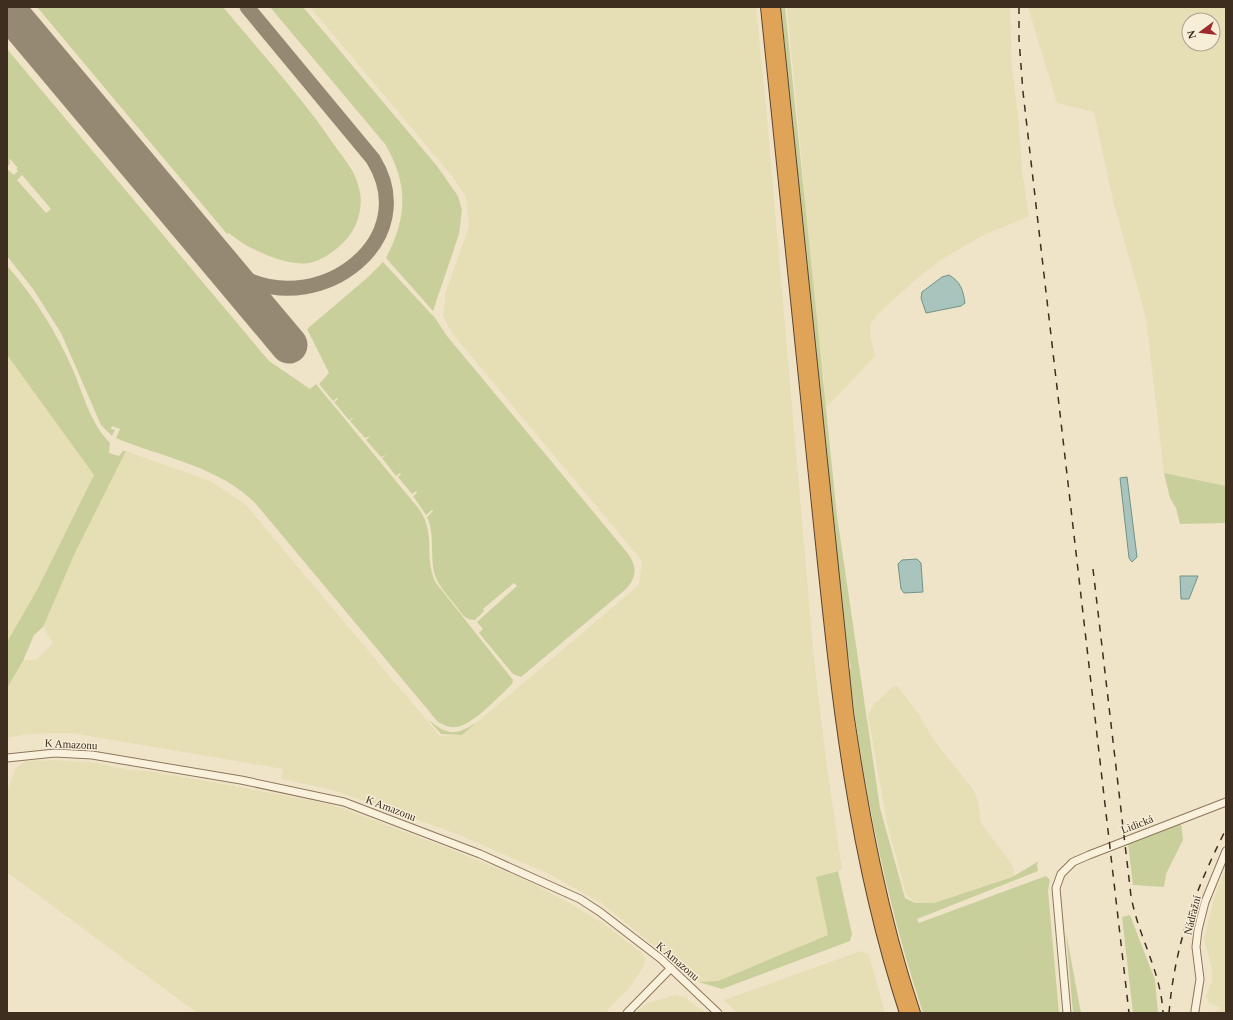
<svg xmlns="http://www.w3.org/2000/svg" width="1233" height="1020" viewBox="0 0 1233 1020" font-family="'Times New Roman',serif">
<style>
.farmland{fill:#e6deb5;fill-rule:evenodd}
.green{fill:#c9cf9b;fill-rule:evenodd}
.water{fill:#a9c4bc;stroke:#6f938a}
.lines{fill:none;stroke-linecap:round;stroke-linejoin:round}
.taxiway{stroke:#968974;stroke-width:15}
.runway{stroke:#968974;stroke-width:37}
.minor-casing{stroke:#8d765c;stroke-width:9}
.highway-casing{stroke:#5b4430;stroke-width:12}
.minor{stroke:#faf1dc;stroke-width:7}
.highway{stroke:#e0a458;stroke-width:10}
.rail{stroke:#3d2e20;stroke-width:1.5;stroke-dasharray:7 7;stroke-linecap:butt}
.labels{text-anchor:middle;stroke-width:3;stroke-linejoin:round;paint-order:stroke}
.street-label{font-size:11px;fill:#3d2e20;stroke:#f7eed8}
</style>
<rect width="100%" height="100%" fill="#f0e4c8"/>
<path class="farmland" d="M310,7H756L767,119L814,658L827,768L842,869L816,877L829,935L718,981L699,982L600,902L549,874L457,834L333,790L282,779L283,769L72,733L28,734L7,738V688L23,661L37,659L53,643L43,627L74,555L126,451L212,482L245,504L440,736L462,735L639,585L642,561L452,333L443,316L446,291L469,227L466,197L452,176Z
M787,7H1010L1012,70L1018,114L1022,170L1029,216L982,236L942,259L915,280L878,314L871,323L870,335L875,356L828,406L825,405L824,378L820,357L806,222L803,174Z
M1028,7H1226V486L1164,473L1146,318L1113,200L1094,112L1057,103ZM1189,20H1213V44H1189Z
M7,355L94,475L38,588L7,642Z
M894,686H897L918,713L933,739L974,791L978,801L981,823L1008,859L1014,869V876L934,903H915L906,894L887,823L868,715L874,704Z
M55,760L98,763L128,770L147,771L218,783L323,803L344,809L455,851L521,878L562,899L601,922L642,953L645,959L644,966L629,988L605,1013H197L7,872V791L16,768L25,761Z
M1226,869V1013H1213L1221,1008L1209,1003L1206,996L1212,982V969L1204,939L1215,895Z
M861,951L869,955L885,1013H737L724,1000Z
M676,995L684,997L706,1013H635L648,1003Z"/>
<path class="green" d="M37,7H223C261,53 302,97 335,146C344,159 356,172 359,188C364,207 358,227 345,241C335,251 323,260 309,263C287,267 245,248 229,233L227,234Z
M270,7H303L437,166L458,196L462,210L459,234L433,311L386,258C407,217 409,185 385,144Z
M781,7H785L837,516L880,808L905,898L915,903H934L1012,877L1039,861L1037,865L1038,871L917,919L919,923L1046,876L1050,880L1048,891L1059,1013H923C886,901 863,787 849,670L851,668L847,651L809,293Z
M7,49L269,361L310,389L316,384L419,509C437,535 423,558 436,583L513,680L512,684C499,696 473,725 456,727C449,728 444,725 438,722L256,504C223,469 167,458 123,441L116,438L120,429L112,426L111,429L115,430L112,436L101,425L61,333L33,289L7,256V169L14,175L18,171L16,169L18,168L10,159L9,160L10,164L7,166ZM22,175L51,209L46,213L17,180Z
M383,262L435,318L447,336L625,550C636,563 639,575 626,589L521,677L513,674L479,633L483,629L477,622L517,586L514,583L483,609L484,611L475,620C465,620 462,614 456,606C448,596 437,585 434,572C430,554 435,534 427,517L433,511L432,510L426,515L413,496L417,493L416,491L412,494L398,477L401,474L400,473L396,476L382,458L386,455L381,457L366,440L370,436L365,438L350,421L354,417L349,420L334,402L338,399L337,398L333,401L319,384L329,373L307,329L367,278Z
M7,267L9,268C35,298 57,333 73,370C84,396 90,422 110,443L109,453L119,456L123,451H126L74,555L43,627L34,635L23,661L7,688V642L38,588L94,475L7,355Z
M1164,473L1226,486V523L1180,524L1176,508L1170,498Z
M428,719C447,736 456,736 477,722L462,735L441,734Z
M1181,823L1183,840L1166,874L1164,887L1133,885L1128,843Z
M838,871L852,934L850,941L722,989L699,982L718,981L828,935L816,877Z
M1130,915L1155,980L1158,1013H1133L1122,917Z
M1066,933L1067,938L1081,1013H1073Z"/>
<path class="water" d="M949,275C961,282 963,290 965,303L961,306L926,313L921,298L922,292L942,277Z
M1127,477L1137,557L1132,562L1129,558L1120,478Z
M917,559L921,563L923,592L904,593L901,589L898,564L902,560Z
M1180,576H1198L1189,599H1181Z"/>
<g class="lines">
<path class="taxiway" d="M181,216C200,239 218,266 246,279C322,315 423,240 373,159L247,7"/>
<path class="runway" d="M7,9L289,345"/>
<g class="minor-casing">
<path id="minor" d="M7,758L55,753L92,755L241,780L344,802L480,854L580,899L600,912L661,959L718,1013
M1195,1011L1200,979L1196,947L1198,930L1205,902L1226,851
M627,1013L671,968
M1067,1013L1056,888L1061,874L1073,862L1089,855L1226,802"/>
</g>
<g class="highway-casing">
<path id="highway" d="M766,7C782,173 799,339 817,505C835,679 850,846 905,1013
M775,7L848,712C863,814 882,915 915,1013"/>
</g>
<use href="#minor" class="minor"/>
<use href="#highway" class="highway"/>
<path class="rail" d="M1019,7V39L1023,92L1129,1013
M1093,569L1131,896C1138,936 1161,971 1163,1013
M1169,1013C1175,943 1195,891 1226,829"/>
</g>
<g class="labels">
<g class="street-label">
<text transform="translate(71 744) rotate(3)" y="4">K Amazonu</text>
<text transform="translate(391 808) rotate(21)" y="4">K Amazonu</text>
<text transform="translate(1137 824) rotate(-21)" y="4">Lidická</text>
<text transform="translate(1192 915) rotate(-76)" y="4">Nádražní</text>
<text transform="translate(678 961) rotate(41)" y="4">K Amazonu</text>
</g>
</g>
<rect width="1233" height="1020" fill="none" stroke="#3d2e20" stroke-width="16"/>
<g transform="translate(1201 32) rotate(255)"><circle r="19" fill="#f7eed8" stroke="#ada18e"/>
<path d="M0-3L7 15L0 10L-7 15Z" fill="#9e2a2b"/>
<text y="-6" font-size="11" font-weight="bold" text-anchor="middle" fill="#3d2e20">N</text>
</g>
</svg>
